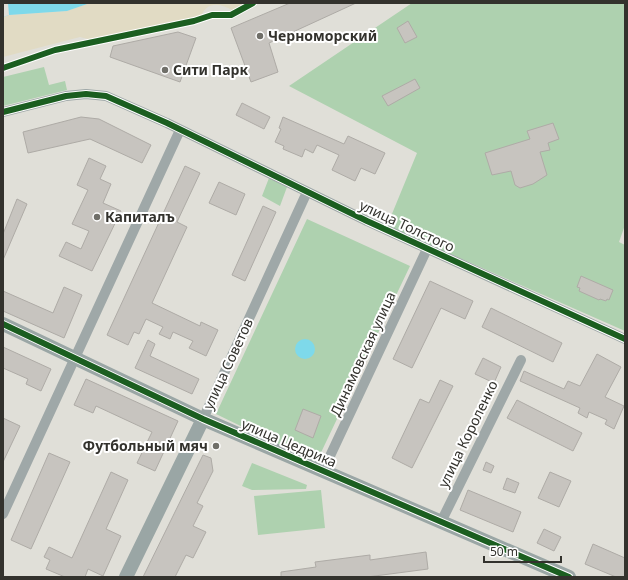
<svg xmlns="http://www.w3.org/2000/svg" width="628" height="580" viewBox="0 0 628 580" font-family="'Noto Sans',sans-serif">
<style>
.green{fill:#aed1af}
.sand{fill:#e1dbc4}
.water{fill:#7ed9ea}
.pier{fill:#e0dfd8}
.building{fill:#c7c4bf;stroke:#aeaba6}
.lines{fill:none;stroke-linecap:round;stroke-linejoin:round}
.street{stroke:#9fa8a8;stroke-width:10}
.secondary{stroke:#9aa6a5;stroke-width:14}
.cycleway-casing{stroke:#fff;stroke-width:8}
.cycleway{stroke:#1b5e20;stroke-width:6}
.poi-dot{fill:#706f69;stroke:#fff;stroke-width:1.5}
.labels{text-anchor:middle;stroke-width:4;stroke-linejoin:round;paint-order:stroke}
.poi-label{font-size:14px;font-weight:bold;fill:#33322d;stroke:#fff;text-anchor:start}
.street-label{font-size:14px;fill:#33322d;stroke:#fff}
</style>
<rect width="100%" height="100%" fill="#e0dfd8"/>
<path class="green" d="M412,3H625V225L619,242L625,245V331L387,226L417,153L289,86Z
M44,67L49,85L65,81L67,90L3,106V77Z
M269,178L287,187L280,206L262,196Z
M307,219L410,266L316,463L216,414Z
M252,463L307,485L306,489L252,490L242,486Z
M321,490L325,528L258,535L254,496Z"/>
<path class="sand" d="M90,3H248L233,11C219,1 204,2 200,20L191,19L96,41L80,37L3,57V17L9,15L67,11Z"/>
<path class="water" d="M3,3H90L67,11L9,15L3,17Z
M295 349a10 10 0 1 1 20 0a10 10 0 1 1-20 0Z"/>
<path class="pier" d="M3,3H8L9,15L3,17Z"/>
<path class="building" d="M290,3H356L269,43L278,72L251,82L231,28Z
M408,21L417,37L405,43L397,28Z
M178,32L196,38L180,82L110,57L113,46Z
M415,79L420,88L388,106L382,96Z
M242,103L270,117L264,129L236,115Z
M81,117L99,119L151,145L142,163L90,139L28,153L23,132Z
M283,117L344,144L348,136L385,153L375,174L361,168L355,181L332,170L339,155L317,145L313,153L305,149L302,157L283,149L284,146L275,142L281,129L279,128Z
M553,123L559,139L548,143L550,150L540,152L547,175L533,184L520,188L515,185L511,171L492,175L485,153L530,139L527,131Z
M89,158L106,166L100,179L111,184L103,203L121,211L92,271L59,256L66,242L81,249L89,231L72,224L88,190L77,185Z
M185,166L200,173L177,222L187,227L152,303L200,326L201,322L218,330L206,356L189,348L193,341L173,332L170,339L159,334L163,327L146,319L139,334L134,332L128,345L107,335Z
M219,182L245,194L236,215L209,203Z
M17,199L27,204L3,260V234Z
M263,206L276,212L245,281L232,275Z
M581,276L613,290L609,300L607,299L606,301L600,299L599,300L579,291L580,288L577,287Z
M430,281L473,301L465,319L441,308L412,368L393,359Z
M64,287L82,295L64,338L3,311V291L53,313Z
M491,308L562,343L553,362L482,327Z
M148,340L155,344L150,356L199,379L192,394L135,368Z
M3,347L51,369L41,391L26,384L28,379L3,368Z
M597,354L621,367L605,397L624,406L614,429L605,424L607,420L589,412L587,418L578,413L580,408L520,381L524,371L564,389L568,381L580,386Z
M483,358L501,367L494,383L475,374Z
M86,379L178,421L155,471L137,463L152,432L96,406L93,413L74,405Z
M440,380L453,386L412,468L392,458L420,399L429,403Z
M517,400L582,433L573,451L507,418Z
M303,409L321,416L313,438L295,430Z
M3,418L20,426L3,462Z
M49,453L70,462L31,549L11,540Z
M203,455L211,458L213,471L197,503L203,506L193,526L206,532L193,558L186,555L175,577H143Z
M486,462L494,466L491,473L483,470Z
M111,472L128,480L106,529L121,536L103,576L88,569L85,577H65L46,569L50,560L44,557L49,547L72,558Z
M550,472L571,481L559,507L538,498Z
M507,478L519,483L515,493L503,489Z
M468,490L521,512L513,532L460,510Z
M544,529L561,537L554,551L537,543Z
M593,544L625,558V577H616L585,564Z
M426,552L428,569L367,577H281V572L316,567L315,562L370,555V560Z"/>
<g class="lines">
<path class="street" d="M3,112L66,96L86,94L106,96L167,123L367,221L625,339
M203,419L307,192
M323,471L427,249
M3,514L180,130
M441,522L521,360"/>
<path class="secondary" d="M3,324L203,419L569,577
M126,577L203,419"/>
<g class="cycleway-casing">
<path id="cycleway" d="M3,68L55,50L194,21L212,15H231L253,3
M3,112L66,96L86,94L106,96L167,123L367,221L625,339
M3,324L203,419L569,577"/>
</g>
<use href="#cycleway" class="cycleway"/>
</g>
<g class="poi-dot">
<circle cx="260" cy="36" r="4"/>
<circle cx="165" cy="70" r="4"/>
<circle cx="97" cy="217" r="4"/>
<circle cx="216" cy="446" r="4"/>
</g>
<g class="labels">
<g class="poi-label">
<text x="268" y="41">Черноморский</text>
<text x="173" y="75">Сити Парк</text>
<text x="105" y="222">Капиталъ</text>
<text x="208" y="451" text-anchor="end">Футбольный мяч</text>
</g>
<g class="street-label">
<text transform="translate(407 226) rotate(25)" y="5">улица Толстого</text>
<text transform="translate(363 354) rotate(-65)" y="5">Динамовская улица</text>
<text transform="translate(228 364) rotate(-65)" y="5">улица Советов</text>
<text transform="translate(468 434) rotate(-64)" y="5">улица Короленко</text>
<text transform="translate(289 443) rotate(23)" y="5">улица Цедрика</text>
</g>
</g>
<rect width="628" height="580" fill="none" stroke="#33322d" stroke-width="8"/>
<path d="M484 556v6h77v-6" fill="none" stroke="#33322d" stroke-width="2"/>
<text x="490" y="556" font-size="12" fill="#33322d" stroke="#ffffff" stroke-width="3" paint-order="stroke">50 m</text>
</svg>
